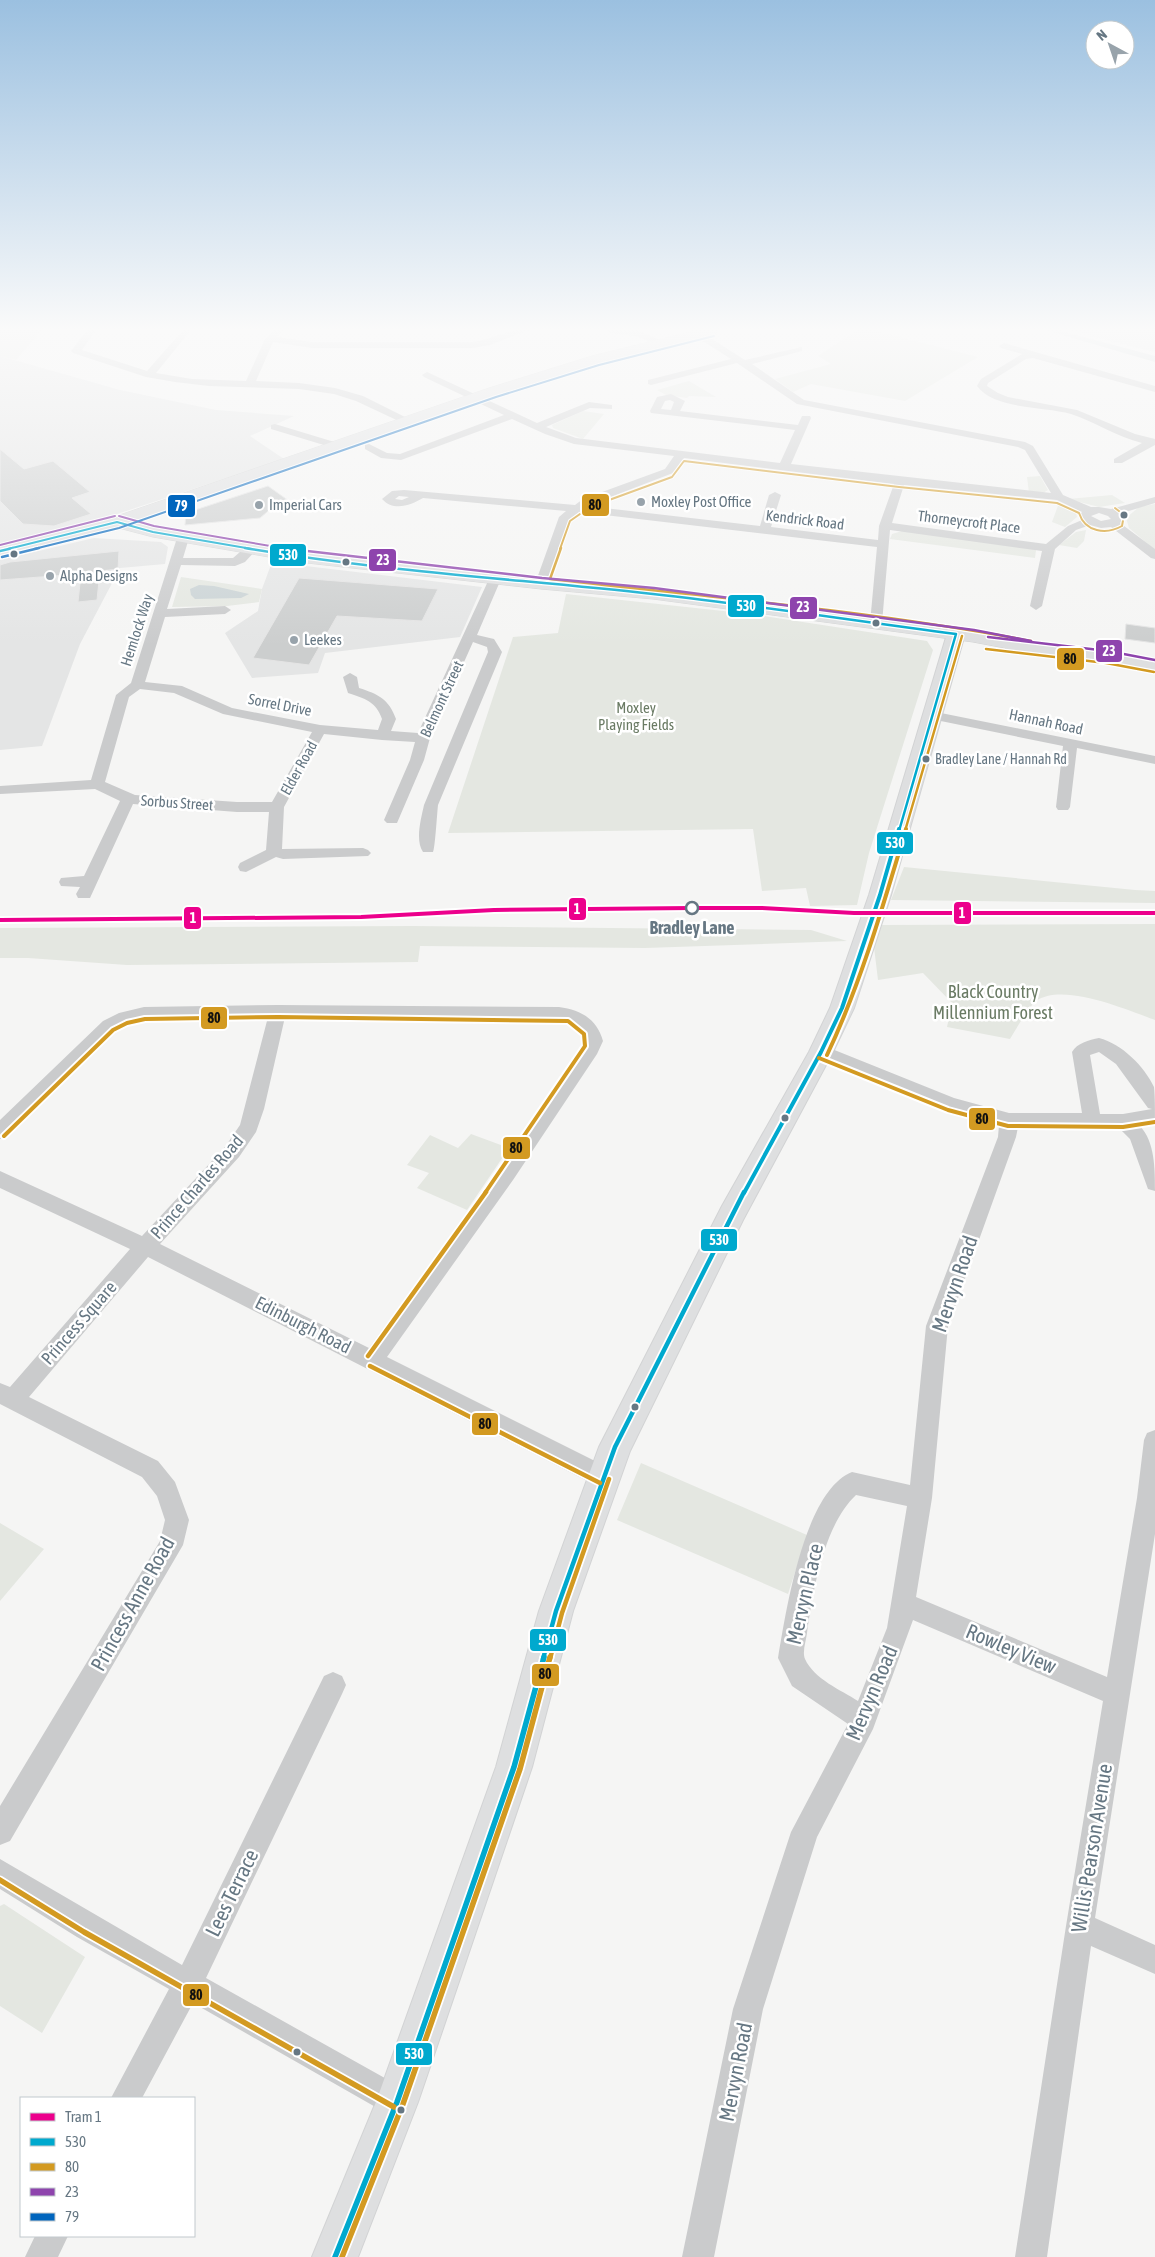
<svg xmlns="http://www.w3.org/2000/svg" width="1155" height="2257" viewBox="0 0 1155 2257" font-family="'Asap Condensed',sans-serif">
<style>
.built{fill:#e4e5e5}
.green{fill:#e4e7e1}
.water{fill:#c9d2d4}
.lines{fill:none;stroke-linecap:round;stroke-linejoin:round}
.canal{fill:#c9d2d4;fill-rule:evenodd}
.building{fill:#cccece;stroke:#e4e4e4}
.secondary-casing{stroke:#d2d3d4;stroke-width:2}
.primary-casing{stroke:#d1d2d2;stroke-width:1}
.highway-casing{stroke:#d2d3d3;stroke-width:1}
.street{fill:#cacbcc;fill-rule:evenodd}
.secondary{fill:#dedfe0;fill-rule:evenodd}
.primary{fill:#dedfe0;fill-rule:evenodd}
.highway{fill:#dedfe0;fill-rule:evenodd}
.bus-1-far4-casing{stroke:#fff;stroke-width:4}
.bus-1-far3-casing{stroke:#fff;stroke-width:5}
.bus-1-far2-casing{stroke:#fff;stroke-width:8}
.bus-1-far1-casing{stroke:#fff;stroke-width:8}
.bus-1-casing{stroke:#fff;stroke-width:9}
.bus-2-far4-casing{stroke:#fff;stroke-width:4}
.bus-2-far3-casing{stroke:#fff;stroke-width:5}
.bus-2-far2-casing{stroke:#fff;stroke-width:8}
.bus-2-far1-casing{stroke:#fff;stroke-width:8}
.bus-2-casing{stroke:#fff;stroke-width:9}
.bus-3-far1-casing{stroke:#fff;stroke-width:4}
.bus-3-casing{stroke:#fff;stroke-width:5}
.bus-4-far1-casing{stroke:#fff;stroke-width:4}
.bus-4-casing{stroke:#fff;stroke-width:5}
.bus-1-far4{stroke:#00a9ce;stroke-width:2}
.bus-1-far3{stroke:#00a9ce;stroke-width:2.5}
.bus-1-far2{stroke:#00a9ce;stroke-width:4}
.bus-1-far1{stroke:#00a9ce;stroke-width:4.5}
.bus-1{stroke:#00a9ce;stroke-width:5.5}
.bus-2-far4{stroke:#d39a21;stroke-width:2}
.bus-2-far3{stroke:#d39a21;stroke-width:2.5}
.bus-2-far2{stroke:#d39a21;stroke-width:4}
.bus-2-far1{stroke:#d39a21;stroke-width:4.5}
.bus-2{stroke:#d39a21;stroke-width:5.5}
.bus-3-far1{stroke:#8e44ad;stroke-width:2}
.bus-3{stroke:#8e44ad;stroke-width:2.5}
.bus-4-far1{stroke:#0065bd;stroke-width:2}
.bus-4{stroke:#0065bd;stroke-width:2.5}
.tram-1-casing{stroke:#fff;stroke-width:8}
.tram-1{stroke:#ec008c;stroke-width:4}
.poi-dot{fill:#98a3ab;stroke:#fff;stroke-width:2}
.bus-dot{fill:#667783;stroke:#fff;stroke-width:2}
.stop-dot{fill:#fff;stroke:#667783;stroke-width:2.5}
.labels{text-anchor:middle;stroke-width:5;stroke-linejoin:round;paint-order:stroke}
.far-bus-label{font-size:14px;fill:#667783;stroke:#fff;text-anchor:start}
.far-poi-label{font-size:15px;fill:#667783;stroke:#fff;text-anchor:start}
.far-street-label{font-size:15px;fill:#667783;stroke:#fff}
.far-park-label{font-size:15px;fill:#6a7b64;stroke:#fff}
.stop-label{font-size:18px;font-weight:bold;fill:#667783;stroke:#fff}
.park-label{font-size:18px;fill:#6a7b64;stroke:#fff}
.street-label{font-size:18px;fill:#667783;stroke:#fff}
.near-street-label{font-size:21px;fill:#667783;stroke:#fff}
.line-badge{stroke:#fff;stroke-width:2}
.badge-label{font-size:14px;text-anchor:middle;font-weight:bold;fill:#fff}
.pale-badge-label{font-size:14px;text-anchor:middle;font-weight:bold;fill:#111}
</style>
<rect width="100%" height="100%" fill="#f5f5f4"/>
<path class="built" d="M1071,330H1155V352L1102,339Z
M0,356L120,390L216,410L294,416L250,436L284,459L111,516L0,545Z
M94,538L161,542L168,547L165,564L120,568L80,644L42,746L0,750V560Z
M272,562L482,587L460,637L325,653L318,673L252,678L225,633L258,611L262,589Z"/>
<path class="green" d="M0,330H42L16,360L0,356Z
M857,330H872L978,357L905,401L811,384L793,392L775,379L831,364L818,356Z
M689,381L716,397L689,396L687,398L666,395L657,390Z
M583,411L604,414L583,439L553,428L552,425Z
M1040,476L1048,490L1043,493H1029L1027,477Z
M1112,495L1125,503L1099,507L1068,499Z
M1059,503L1076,513L1077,517L1065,527L1052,522Z
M1155,504V550L1129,528L1126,518L1139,507Z
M1086,530L1084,541L1077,548L1059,545L1076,532Z
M902,531L1029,548L1036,550L1035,558L890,539L892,534Z
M181,577L262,589L259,602L227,606L172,607Z
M566,594L751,614L927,641L933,650L869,853L857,905L810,906L806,888L762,891L753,829L448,833L513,637L558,633Z
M904,867L1135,890L1155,891V903L891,900Z
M1155,924V1020C1127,1010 1063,982 1036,1001C1028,1008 1016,1029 1010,1039L947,1027L952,1003L923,973L878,980L874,947L882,925Z
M413,926L811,930L847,941L645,948L420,946L418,962L127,965L28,958H0V928Z
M471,1134L509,1148L467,1210L417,1188L429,1173L407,1165L430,1135L458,1148Z
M641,1463L807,1535L788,1594L617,1520Z
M0,1523L44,1549L0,1601Z
M4,1904L85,1957L42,2033L0,2006V1906Z"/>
<path class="water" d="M199,585L214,586L249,594L241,598L195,599L191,595L190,589Z"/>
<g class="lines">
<path class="canal" d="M1045,330H1057L1155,356V362Z"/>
</g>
<path class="building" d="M0,449L24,469L53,461L90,492L72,498L91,514L54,526L23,524L0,501Z
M268,486L289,501L274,506L260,518L185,525L186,513Z
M119,551L118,569L100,571L97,600L78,602L81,574L0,580V565L10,562Z
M299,578L438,589L422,621L337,616L309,665L253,658Z
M1126,624L1155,628V643L1125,639Z"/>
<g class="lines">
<g class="secondary-casing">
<path id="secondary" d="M956,629L962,630L965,634L891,895L854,1008L833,1052L743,1220L630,1451L573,1611L532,1767L418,2102L358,2257H312L376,2102L496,1767L539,1611L599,1447L722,1206L809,1052L830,1008L869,895L947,634L950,630Z"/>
</g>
<g class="primary-casing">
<path id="primary" d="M117,517L155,527L298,552L541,579L653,589L973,630L1037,643L1107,651L1155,660V672L1107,663L1013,652L1005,648L973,642L653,599L541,589L298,562L153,537L111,526L109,522L111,518Z"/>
</g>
<g class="highway-casing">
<path id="highway" d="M698,330H719L717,333L602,362L499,394L123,526L0,556V546L111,518L489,388L592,356Z"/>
</g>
<path class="street" d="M87,330H96L82,350L147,371L183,330H191L156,373L192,379L246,381L265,339L274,330H284L277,337L312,342H472C491,340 510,328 529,330L490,345L472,348H312L273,342L256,381L299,383L335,388L363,396L409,419L410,421L405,424L356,401L334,394L299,389L209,386L175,382L146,377L73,353L71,351Z
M606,330H638L664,342L659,345L636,336L611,333Z
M692,331L712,339L745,360L802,347V351L752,364L804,400L1025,442L1033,446L1063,495L1091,507H1099L1111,509L1155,497V503L1119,514L1124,519L1120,523L1155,549V559L1151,558L1111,527L1101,528L1090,525L1076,530L1055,549L1042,606L1036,610L1030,606L1042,551L890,530L882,623L876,627L870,623L877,547L579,512L570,519L547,584L541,588L535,584L559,517L566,511L423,498C411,505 394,512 382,499L392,491L404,490L575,505L583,499L665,469L674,456L574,444L545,434L512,419L401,460L381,458L365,449V445L369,444L387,453L400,454L504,415L424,377L422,375L427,372L537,423L589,402L612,405V409L590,408L546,427L576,438L780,463L795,430L651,413L650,411L657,397L671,394L685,401L680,411L798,425L802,416H810L811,418L791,464L1051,493L1025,450L1018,447L797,404L737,363L651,385L648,384V380L731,359L706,343L689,336V332ZM670,400L674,402L671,410L661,409L665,401ZM684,458L894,484L879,526L878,540L771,527L781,495L775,492L769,495L760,526L587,506L673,473ZM904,485L1057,500L1082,512L1079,516L1082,520L1068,526L1046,544L892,523ZM399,496L409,497L402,500L395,499ZM1099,513L1108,516L1111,519L1101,521L1091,516Z
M1004,343L1155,386V392L1033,358L1026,359L988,383L987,386L998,393L1008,397L1077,410L1135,434L1155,439V445L1122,463H1114V459L1142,443C1117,437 1095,422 1071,414C1044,406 995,410 977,386L981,379L1022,354L1001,348L999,346Z
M275,424L341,444L342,446L337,449L271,429V425Z
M183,534L189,538L183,558H233L247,546H255L257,549L245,562L235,566L181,565L167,609L225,606L231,610L225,614L165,617L145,682L182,686L232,708L320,725L378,730L382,719C376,701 365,699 348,693L343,677L350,673L357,677L359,688C378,694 389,699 396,719L391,731L418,733L489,579L495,575L499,576L501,579L477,635L494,639L502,652L438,805C437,814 435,849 433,852H423C415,840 421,819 424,805L488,652L487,647L473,642L430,738L424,760L397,823H387L384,820L410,760L415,742L382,740L324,734L284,807L282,849L363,848L368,850L371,853L368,856L283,859L276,857L246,872L240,871L238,867L240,863L266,850L269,812H237L133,804L90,898H78L76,894L80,887L61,886L59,882L61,878L84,876L120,801L95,789L0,794V786L91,780L116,695L131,683L177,538ZM140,689L174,693L223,714L312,732L272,802H237L135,795L105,782L129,697Z
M931,711L1155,756V764L1077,748L1070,807L1068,810H1058L1056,807L1063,746L926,718L924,715Z
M278,1005L559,1007C581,1010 597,1019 603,1041L597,1054L513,1180L387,1357L611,1469L614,1477L611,1485L603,1488L595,1485L148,1257L29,1397L158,1461L175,1482L189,1520L183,1545L10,1841L0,1845V1806L160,1541L165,1520L157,1496L142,1477L0,1404V1383L10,1387L130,1249L0,1188V1171L142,1236L225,1147L240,1125L268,1017L144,1019L129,1022L115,1029L7,1137L0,1139V1120L103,1021L119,1013L144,1007ZM285,1017L559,1019C571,1021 582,1030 585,1041L499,1170L369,1348L160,1244L239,1157L256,1132L264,1109Z
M1099,1038C1122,1044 1144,1066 1154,1087C1155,1096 1155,1113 1155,1123L1140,1126C1155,1142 1155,1169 1155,1191L1148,1189L1130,1139L1119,1128L1018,1127L1016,1137L948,1326L932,1498L916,1597L1107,1677L1137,1498L1144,1440L1147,1433L1155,1430V1534L1095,1918L1155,1945V1974L1091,1946L1047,2257H1015L1066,1926L1103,1701L913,1620L873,1729L817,1837L763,2009L714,2257H682L733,2009L791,1832L848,1724L792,1686L778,1658C786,1611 804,1491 852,1472L910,1485L926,1326L998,1137L999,1125L943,1109L815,1057L812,1052L815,1047L821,1045L827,1047L954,1098L1009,1113H1082L1072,1052C1077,1043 1089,1040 1099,1038ZM1099,1052L1116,1064L1148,1108L1152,1109L1123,1114H1100L1090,1055ZM856,1495L907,1506L887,1628L858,1701C841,1690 814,1679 805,1659C802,1652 806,1641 807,1633C813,1590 824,1525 856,1495Z
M333,1672L342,1676L346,1685L342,1694L206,1978L408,2091L412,2102L408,2113L397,2117L386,2113L193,2003L142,2098H111L169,1989L77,1937L0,1889V1859L182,1965L324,1676Z
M35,2236H68L58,2257H25Z"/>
<use href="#secondary" class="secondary"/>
<use href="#primary" class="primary"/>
<use href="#highway" class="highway"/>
<g class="bus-1-far4-casing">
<path id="bus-1-far4" d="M117,522L153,532L252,549
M8,549L117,522"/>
</g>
<g class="bus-1-far3-casing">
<path id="bus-1-far3" d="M245,548C380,571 517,579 653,594C754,605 855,621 956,634
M0,551L13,548
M899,831L956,634"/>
</g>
<g class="bus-1-far2-casing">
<path id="bus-1-far2" d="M744,1193L821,1052L842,1008L880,895L899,829"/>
</g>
<g class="bus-1-far1-casing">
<path id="bus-1-far1" d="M543,1659L556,1611L615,1447L744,1192"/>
</g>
<g class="bus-1-casing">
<path id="bus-1" d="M335,2257L397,2102L514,1767L544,1657"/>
</g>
<g class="bus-2-far4-casing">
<path id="bus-2-far4" d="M560,549L570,521L590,507L672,477L684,461L899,487L1057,503L1079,513C1085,532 1106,535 1122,526L1124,515L1115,508"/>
</g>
<g class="bus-2-far3-casing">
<path id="bus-2-far3" d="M561,548L550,579C710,597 872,611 1031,641
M986,649L1106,663L1154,672
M905,831L962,636"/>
</g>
<g class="bus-2-far2-casing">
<path id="bus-2-far2" d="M827,1055C861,983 883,906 906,829
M819,1058L948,1110L1008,1126L1123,1127L1155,1122
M4,1136L113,1030L127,1023L145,1019L278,1017L568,1021L584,1034L585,1046L485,1193"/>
</g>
<g class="bus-2-far1-casing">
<path id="bus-2-far1" d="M368,1356L486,1192
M370,1366L600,1483
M550,1659L562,1613L609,1479"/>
</g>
<g class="bus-2-casing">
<path id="bus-2" d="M0,1880L84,1932L394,2107
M342,2257L403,2104L520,1769L550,1657"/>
</g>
<g class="bus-3-far1-casing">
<path id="bus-3-far1" d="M119,516L154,526L288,549
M0,545L115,516"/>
</g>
<g class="bus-3-casing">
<path id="bus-3" d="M281,548L542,578L654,588L974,630L1031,641
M988,637L1108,651L1155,660"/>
</g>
<g class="bus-4-far1-casing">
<path id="bus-4-far1" d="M34,549L119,528L496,397L599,365L714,336"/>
</g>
<g class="bus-4-casing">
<path id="bus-4" d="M2,557L39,548"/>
</g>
<use href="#bus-1-far4" class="bus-1-far4"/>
<use href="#bus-1-far3" class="bus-1-far3"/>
<use href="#bus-1-far2" class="bus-1-far2"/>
<use href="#bus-1-far1" class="bus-1-far1"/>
<use href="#bus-1" class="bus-1"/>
<use href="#bus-2-far4" class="bus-2-far4"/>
<use href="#bus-2-far3" class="bus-2-far3"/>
<use href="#bus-2-far2" class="bus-2-far2"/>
<use href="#bus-2-far1" class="bus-2-far1"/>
<use href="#bus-2" class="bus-2"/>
<use href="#bus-3-far1" class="bus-3-far1"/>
<use href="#bus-3" class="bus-3"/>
<use href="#bus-4-far1" class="bus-4-far1"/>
<use href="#bus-4" class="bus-4"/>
<g class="tram-1-casing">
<path id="tram-1" d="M0,920L361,917L494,910L692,908H762L854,913H1155"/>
</g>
<use href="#tram-1" class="tram-1"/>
</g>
<linearGradient id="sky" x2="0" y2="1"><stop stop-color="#9bc0e0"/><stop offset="0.51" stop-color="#fafafa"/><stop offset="1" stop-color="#fafafa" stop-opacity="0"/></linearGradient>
<rect width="1155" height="646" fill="url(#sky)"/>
<g class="poi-dot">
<circle cx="641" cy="502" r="5"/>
<circle cx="259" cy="505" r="5"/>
<circle cx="50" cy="576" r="5"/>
<circle cx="294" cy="640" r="5"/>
</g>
<g class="bus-dot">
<circle cx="1124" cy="515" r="4.5"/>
<circle cx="14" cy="554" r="4.5"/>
<circle cx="346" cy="562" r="4.5"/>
<circle cx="876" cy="623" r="4.5"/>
<circle cx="926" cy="759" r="4.5"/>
<circle cx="785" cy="1118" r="4.5"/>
<circle cx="635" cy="1407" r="4.5"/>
<circle cx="297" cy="2052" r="4.5"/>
<circle cx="401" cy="2110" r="4.5"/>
</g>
<circle class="stop-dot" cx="692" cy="908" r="6"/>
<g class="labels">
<g class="far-bus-label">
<text x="935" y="764">Bradley Lane / Hannah Rd</text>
</g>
<g class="far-poi-label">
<text x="651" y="507">Moxley Post Office</text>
<text x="269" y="510">Imperial Cars</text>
<text x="60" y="581">Alpha Designs</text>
<text x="304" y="645">Leekes</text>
</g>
<g class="far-street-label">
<text transform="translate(805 520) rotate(7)" y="5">Kendrick Road</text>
<text transform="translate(969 522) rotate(7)" y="5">Thorneycroft Place</text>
<text transform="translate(137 630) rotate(-72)" y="5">Hemlock Way</text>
<text transform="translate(442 699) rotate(-65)" y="5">Belmont Street</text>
<text transform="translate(280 705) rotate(11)" y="5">Sorrel Drive</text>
<text transform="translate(1046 722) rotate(12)" y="5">Hannah Road</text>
<text transform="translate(299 768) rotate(-61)" y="5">Elder Road</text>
<text transform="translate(177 803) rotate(4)" y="5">Sorbus Street</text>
</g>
<g class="far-park-label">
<text x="636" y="713">Moxley<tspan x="636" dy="17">Playing Fields</tspan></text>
</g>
<g class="stop-label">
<text x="692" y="934">Bradley Lane</text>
</g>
<g class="park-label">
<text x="993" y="998">Black Country<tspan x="993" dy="21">Millennium Forest</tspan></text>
</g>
<g class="street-label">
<text transform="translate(197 1187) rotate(-49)" y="6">Prince Charles Road</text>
<text transform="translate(79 1323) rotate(-49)" y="6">Princess Square</text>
<text transform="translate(303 1325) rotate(27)" y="6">Edinburgh Road</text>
</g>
<g class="near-street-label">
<text transform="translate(955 1284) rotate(-71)" y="7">Mervyn Road</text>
<text transform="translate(805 1594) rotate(-77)" y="7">Mervyn Place</text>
<text transform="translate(133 1604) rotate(-61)" y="7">Princess Anne Road</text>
<text transform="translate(1011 1649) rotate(23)" y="7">Rowley View</text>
<text transform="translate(872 1693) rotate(-67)" y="7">Mervyn Road</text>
<text transform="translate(1092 1848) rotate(-81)" y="7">Willis Pearson Avenue</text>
<text transform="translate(232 1893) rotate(-64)" y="7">Lees Terrace</text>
<text transform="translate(736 2072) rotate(-79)" y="7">Mervyn Road</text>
</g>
</g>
<g class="line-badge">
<rect x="581" y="493" width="29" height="24" rx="5" fill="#d39a21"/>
<rect x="167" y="494" width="29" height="24" rx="5" fill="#0065bd"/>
<rect x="269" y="543" width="38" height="24" rx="5" fill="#00a9ce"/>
<rect x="368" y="548" width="29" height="24" rx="5" fill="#8e44ad"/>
<rect x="727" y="594" width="38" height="24" rx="5" fill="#00a9ce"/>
<rect x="789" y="596" width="29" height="24" rx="5" fill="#8e44ad"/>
<rect x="1095" y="639" width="28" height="24" rx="5" fill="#8e44ad"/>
<rect x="1056" y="647" width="29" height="24" rx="5" fill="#d39a21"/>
<rect x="876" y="831" width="38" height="24" rx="5" fill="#00a9ce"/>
<rect x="568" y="897" width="19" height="24" rx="5" fill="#ec008c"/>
<rect x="953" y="901" width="19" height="24" rx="5" fill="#ec008c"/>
<rect x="183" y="906" width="19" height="24" rx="5" fill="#ec008c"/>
<rect x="200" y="1006" width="28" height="24" rx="5" fill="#d39a21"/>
<rect x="968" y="1107" width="28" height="24" rx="5" fill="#d39a21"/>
<rect x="502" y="1136" width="29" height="24" rx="5" fill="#d39a21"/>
<rect x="700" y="1228" width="38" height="24" rx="5" fill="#00a9ce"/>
<rect x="471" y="1412" width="28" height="24" rx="5" fill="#d39a21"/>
<rect x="529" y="1628" width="38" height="24" rx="5" fill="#00a9ce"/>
<rect x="531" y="1663" width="29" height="24" rx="5" fill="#d39a21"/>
<rect x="182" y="1983" width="28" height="24" rx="5" fill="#d39a21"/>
<rect x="395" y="2042" width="38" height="24" rx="5" fill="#00a9ce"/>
</g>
<g class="badge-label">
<text x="181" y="511">79</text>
<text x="288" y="560">530</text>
<text x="383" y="565">23</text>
<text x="746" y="611">530</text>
<text x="803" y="612">23</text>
<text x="1109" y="656">23</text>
<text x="895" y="848">530</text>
<text x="577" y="914">1</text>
<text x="962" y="918">1</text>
<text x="193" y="923">1</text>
<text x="719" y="1245">530</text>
<text x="548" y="1645">530</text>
<text x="414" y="2059">530</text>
</g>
<g class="pale-badge-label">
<text x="595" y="510">80</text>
<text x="1070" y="664">80</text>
<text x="214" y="1023">80</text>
<text x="982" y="1124">80</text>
<text x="516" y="1153">80</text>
<text x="485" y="1429">80</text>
<text x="545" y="1679">80</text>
<text x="196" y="2000">80</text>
</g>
<rect x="20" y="2097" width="175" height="140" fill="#ffffff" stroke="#c2c9cd"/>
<rect x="30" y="2113" width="25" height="8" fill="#ec008c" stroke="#c2c9cd"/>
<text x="65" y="2122" font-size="15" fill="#667783">Tram 1</text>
<rect x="30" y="2138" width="25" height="8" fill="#00a9ce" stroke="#c2c9cd"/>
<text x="65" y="2147" font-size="15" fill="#667783">530</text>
<rect x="30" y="2163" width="25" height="8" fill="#d39a21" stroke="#c2c9cd"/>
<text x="65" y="2172" font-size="15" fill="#667783">80</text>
<rect x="30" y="2188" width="25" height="8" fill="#8e44ad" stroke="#c2c9cd"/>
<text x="65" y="2197" font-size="15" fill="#667783">23</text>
<rect x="30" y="2213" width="25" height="8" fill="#0065bd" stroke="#c2c9cd"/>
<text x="65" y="2222" font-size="15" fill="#667783">79</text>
<g transform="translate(1110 45) rotate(320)"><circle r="24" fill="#ffffff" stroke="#c2c9cd"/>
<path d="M0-4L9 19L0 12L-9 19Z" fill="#98a3ab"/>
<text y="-8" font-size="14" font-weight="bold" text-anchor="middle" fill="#667783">N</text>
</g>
</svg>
